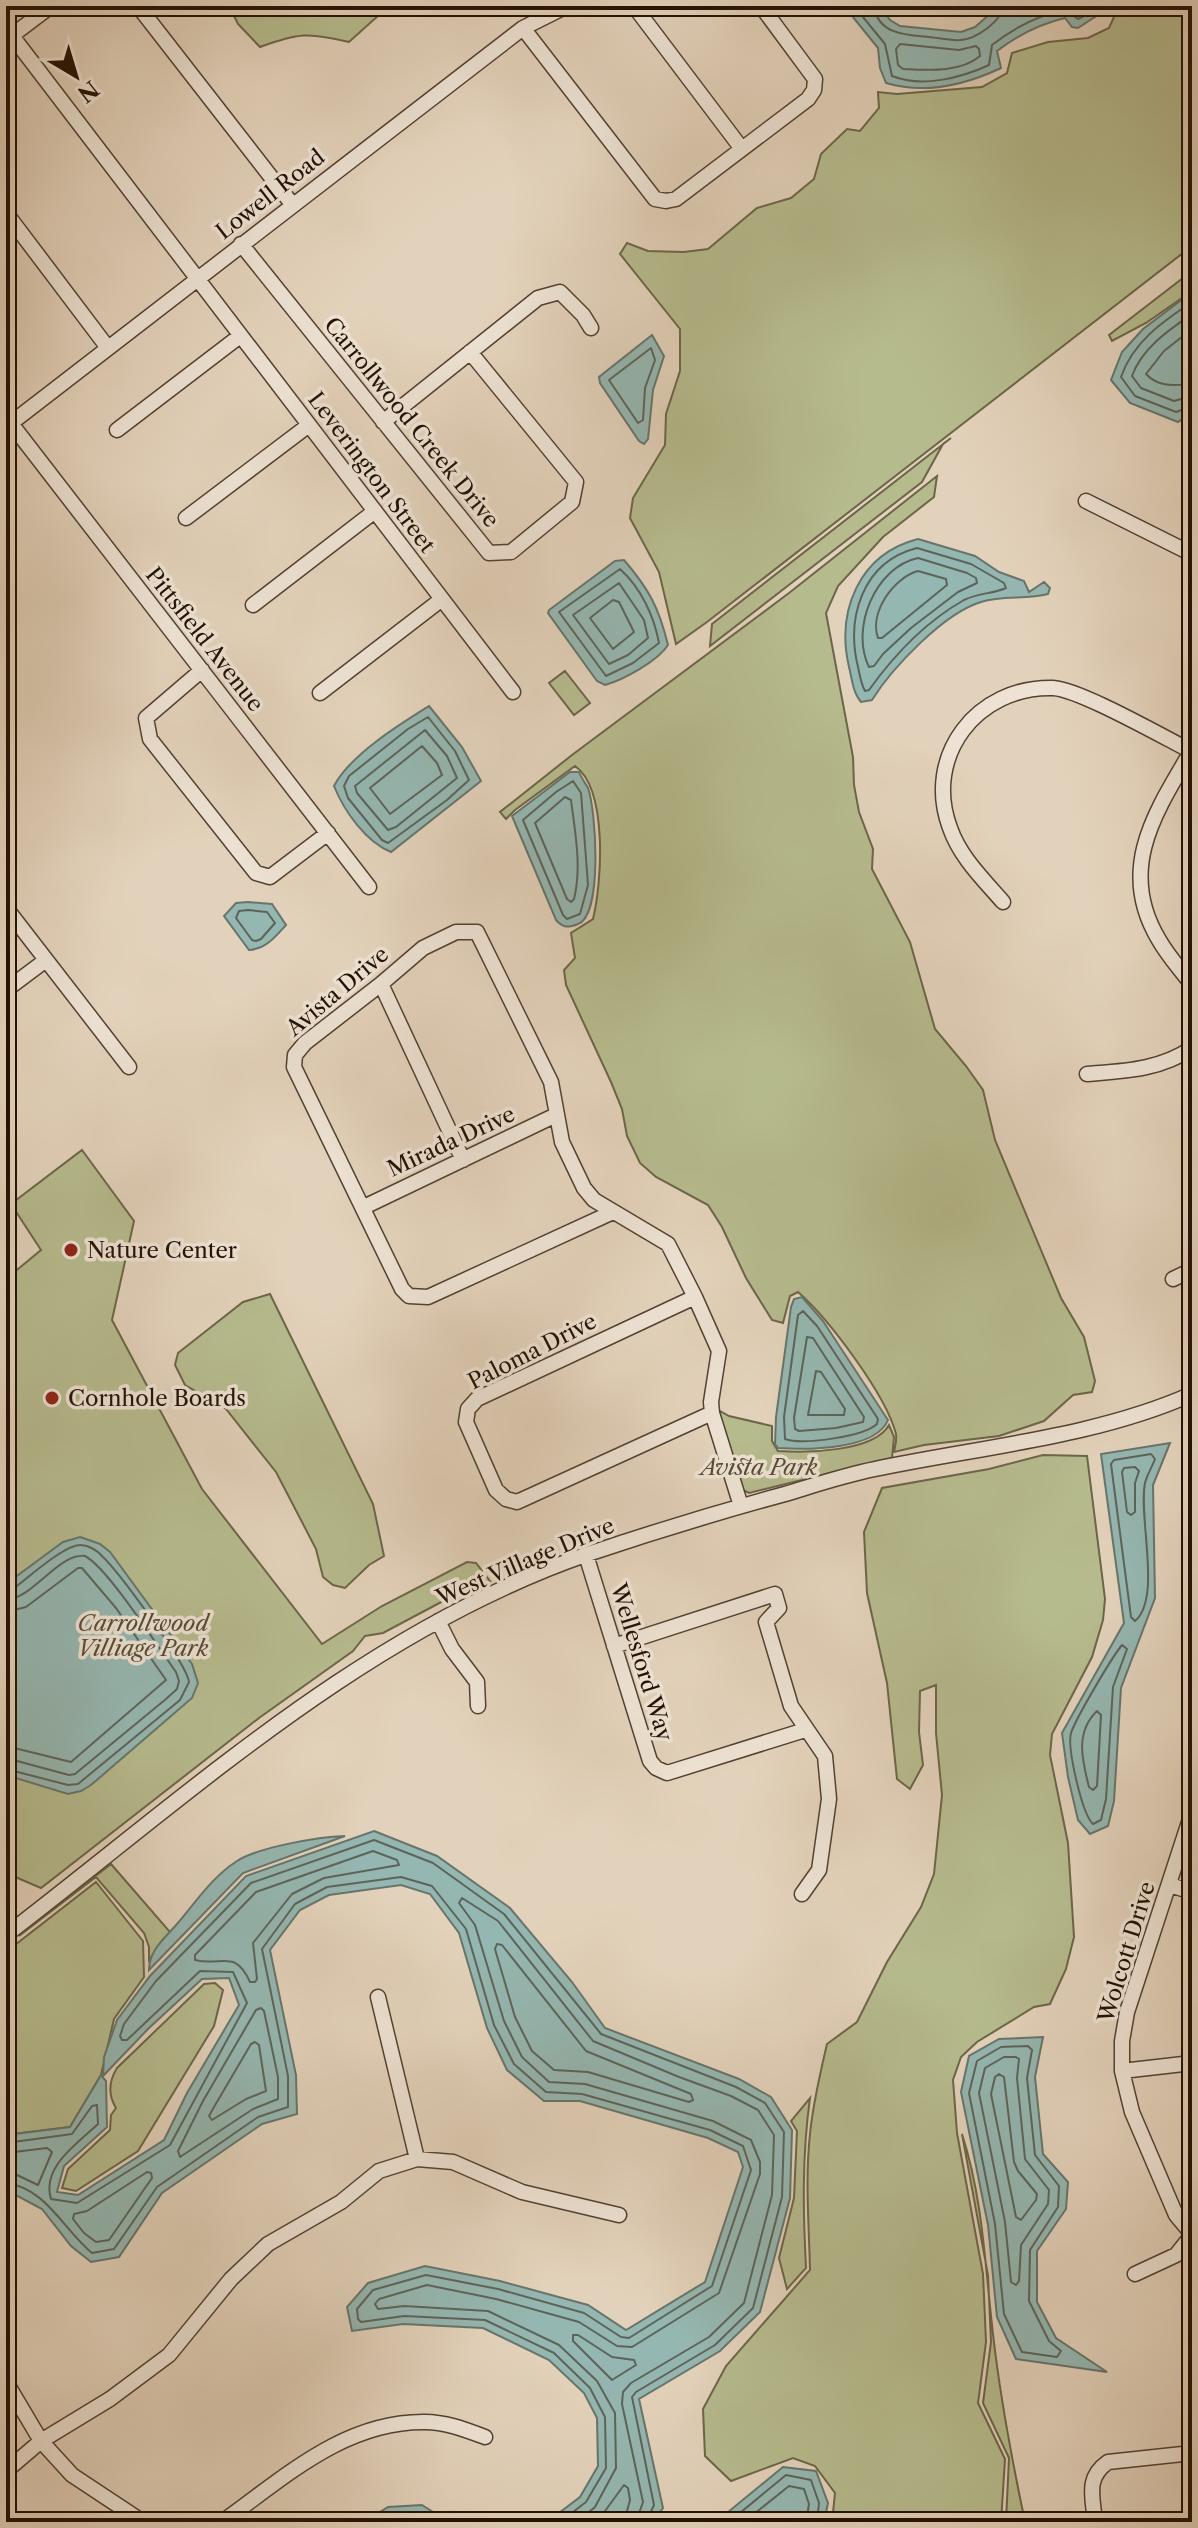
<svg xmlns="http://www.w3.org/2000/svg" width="1198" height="2528" viewBox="0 0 1198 2528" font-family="'Libre Caslon Text',serif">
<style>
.green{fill:#b6bb8e;stroke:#6c6649;stroke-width:2}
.water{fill:#95b7b1;stroke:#67756c;stroke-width:2}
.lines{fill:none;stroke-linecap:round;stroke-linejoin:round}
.shore{stroke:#5c645a;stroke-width:2}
.minor-casing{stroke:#534132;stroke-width:17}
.minor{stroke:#ede2d3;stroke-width:14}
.poi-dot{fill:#8f2418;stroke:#ede2d3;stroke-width:3}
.labels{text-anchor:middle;stroke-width:7;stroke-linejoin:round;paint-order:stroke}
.street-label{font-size:22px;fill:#231104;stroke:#ede2d3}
.poi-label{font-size:22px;fill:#231104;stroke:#ede2d3;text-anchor:start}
.park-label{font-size:22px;font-style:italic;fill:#564c34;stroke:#ede2d3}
</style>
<rect width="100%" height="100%" fill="#e3d2bb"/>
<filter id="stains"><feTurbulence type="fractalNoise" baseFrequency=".0025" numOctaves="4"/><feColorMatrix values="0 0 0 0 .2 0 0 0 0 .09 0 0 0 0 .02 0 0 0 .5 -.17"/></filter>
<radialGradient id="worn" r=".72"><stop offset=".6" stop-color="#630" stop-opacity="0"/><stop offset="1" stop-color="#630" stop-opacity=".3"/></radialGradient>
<path class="green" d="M229,6H389L349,42C309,32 298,33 260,47L238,24Z
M1119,6H1192V246L707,622L676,644L659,572L630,518L633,498L665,445L666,414L680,371V329L620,254L627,243L648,251L684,252L708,249L757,208L791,198L814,179L821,154L847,129L860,131L879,108L878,92L897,94L982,87L1007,73L1012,53L1048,42L1088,38L1109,28Z
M1192,271V291L1146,323L1112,341L1109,335Z
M951,438L943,444L922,482L710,646L712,624Z
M937,476L934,497L883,537L838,586L826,613L853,757L854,785L859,812L873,849L872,869L910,942L935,1029L966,1066L983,1090L995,1140L1061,1298L1084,1337L1095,1381L1092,1392L1073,1395L1044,1421L999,1436L924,1445L894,1452C895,1446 897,1441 896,1434C886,1395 829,1319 798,1292L790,1296L783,1323L772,1320L746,1278L722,1227L708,1205L656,1177L640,1163L627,1136L622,1109L611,1082L566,985L564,970L575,958L571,933L593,919C602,883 608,789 575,766L515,810L506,819L500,812L572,755L789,593Z
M565,671L590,703L574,715L549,683Z
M82,1150L134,1221L112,1320L202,1489L322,1644L382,1606L467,1562L476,1563L490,1581L462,1591L383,1633L365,1636L353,1651L259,1718L41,1888L6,1873V1279L41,1250L11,1204Z
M270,1294L373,1504L384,1556L369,1565L345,1588L333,1585L323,1577L316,1549L276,1472L226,1409L185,1385L175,1365L178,1353L243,1302Z
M720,1411L729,1416L772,1426V1441L778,1451C806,1453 874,1452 889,1425L894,1437L892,1458L749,1493L743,1490L720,1421Z
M1043,1455L1087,1456L1105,1599L1103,1620L1092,1657L1052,1734L1050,1755L1068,1843L1074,1937L1066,1969L1050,2004L1034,2007L977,2042L961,2057L953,2080L957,2133L983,2274L986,2342L978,2403L1005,2459L1001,2522H832L835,2493L815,2466L793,2458L731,2481L705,2456L703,2409L726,2366L810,2270C809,2225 805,2179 810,2134C813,2103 820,2074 827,2044L857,2022L887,1962L921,1907L934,1874L942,1795L936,1733V1685L920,1691L919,1732L923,1765L910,1789L897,1779L887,1683L867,1593L864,1532L882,1488L989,1469Z
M111,1864L170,1932L149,1960V1947L144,1933L96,1877L19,1936Z
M96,1882L143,1941L144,1977L114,2019L101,2075L70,2127L6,2135V1952Z
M215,1983L223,1990L214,2026L138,2151L76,2191L62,2188L68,2169L110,2130L111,2115L116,2108C108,2095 109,2081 117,2068L204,1984Z
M810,2098C802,2155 803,2211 806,2268L787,2289L779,2258L794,2198L797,2131L791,2121Z
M962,2134C983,2199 985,2266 993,2334C1000,2397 1012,2460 1025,2522H1006L1009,2458L983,2403L991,2342L988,2275Z"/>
<path class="water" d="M844,6H880L890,20L900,26L961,32L975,27L999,6H1101V13L1078,28L1072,27L1065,18C1039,24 1018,35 997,51L1001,68C965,85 926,95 886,83L880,68L878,48Z
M1192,292V412L1178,422L1130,403L1111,380L1122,352L1143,329Z
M652,335L664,356L653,390L648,439L644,444L639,441L600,383L599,377Z
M918,539L975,556L999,572L1024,581L1029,592L1044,582L1050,588L1048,594C1027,600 1003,595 981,602C944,613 892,668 872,700L861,702C853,693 852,679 849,667C836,611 859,554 918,539Z
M624,560C649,589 659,608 668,645C658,661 623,680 605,685L597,681L548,613L549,610L615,561Z
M429,706L462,747L481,781L391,852C366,842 344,811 334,786C350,755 400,724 429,706Z
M570,772H579C581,777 585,783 588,788C596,810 603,915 578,924C568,928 563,928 556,920L512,816Z
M248,902L272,904L286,925C275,937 266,949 249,950L224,916L236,903Z
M802,1297L823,1321L888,1420C876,1450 807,1450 778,1448L775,1444L776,1417L791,1307L794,1299Z
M1170,1443L1153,1485L1155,1598L1121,1688L1114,1801L1108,1826L1090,1834L1078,1820L1068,1777L1062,1733L1124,1623L1101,1454Z
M80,1537L100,1544L110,1552L192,1664L198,1683L192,1698L91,1785L81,1791L68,1794L6,1775V1584L63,1542Z
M374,1831L437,1856L510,1908L572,1982L605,2028L739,2079L771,2097L792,2130L790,2198L760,2312L720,2351L639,2399L663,2508L652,2522H547L580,2497L598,2466L597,2418L584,2393L549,2360L483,2328L403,2324L352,2331L347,2307L368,2283L425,2266L500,2281L588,2305L626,2330L705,2282L743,2167L738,2152L708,2138L580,2101H544L507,2070L487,2028L459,1933L430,1894L401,1885L329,1895L300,1910L270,1950L296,2075L297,2114L262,2124L162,2193L119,2257L91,2262L71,2246L42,2209L6,2190V2135L70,2127L101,2075L106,2081L107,2127L64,2166L57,2192L78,2195L164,2140L187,2093L239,2005L229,1978L202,1979L148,2029L103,2076L104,2057L117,2020L150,1976L246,1876Z
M345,1836L243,1873L149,1970C149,1950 165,1938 177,1924C196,1902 212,1877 237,1861C259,1847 318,1837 345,1836Z
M1043,2037L1035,2077L1043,2154L1068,2182L1066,2209L1037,2251V2302L1056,2338L1107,2372L1016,2359L997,2317L988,2225L961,2092L969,2056L999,2039Z
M783,2467L816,2471L828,2503L824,2522H720L722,2517Z
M422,2505L449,2522H364L388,2507Z"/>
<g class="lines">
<path class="shore" d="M854,6L885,44L892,76C922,88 961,78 989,65L992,45C1014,28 1038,14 1066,11L1078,19L1088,14L1094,6
M874,6C878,35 907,35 929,37C939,38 951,41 961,40C976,39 1002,21 1003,6
M900,44L959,50L976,46L979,49L980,56C960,73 927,70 903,69L898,65L896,49Z
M1192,302C1162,322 1133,342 1121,377L1135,396L1176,412L1192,406
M1192,314C1169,330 1142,348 1132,376L1141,388L1174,401L1192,396
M1192,329L1164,351L1146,374C1159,388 1175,385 1192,384
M651,348L655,360L645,388L643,420L638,423L609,380Z
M917,548L971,564L1004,583L1006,588C993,594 977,593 964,600C927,621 894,655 869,690L865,691C861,684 860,676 858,667C846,618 862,562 917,548Z
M918,558L967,573L976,578L977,583L958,592L911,628L883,654L874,666L869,667C850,629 875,567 918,558Z
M620,569C641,588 654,616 659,643L633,663L606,676L559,612Z
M918,571L946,579L947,585L882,638H878C869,613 893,578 918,571Z
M619,583L644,620L648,638L628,655L609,664L573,615Z
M613,600L619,602L634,632L613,649L590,618Z
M428,717L455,751L469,780L447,800L388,843L382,840L348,798L344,786L349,776L408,729Z
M425,730L447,756L457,778L396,827L388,830L357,793L355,786Z
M422,746L437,763L442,775L390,814L370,788Z
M573,781L581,793L588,885L580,914L567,919L563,915L523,820L556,792Z
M565,797L571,800C575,832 582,867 574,899L571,902L567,899L535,823Z
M248,910L267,912L275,923L261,939L256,941L252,940L236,918L239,911Z
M803,1311L817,1326L878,1419L877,1424C863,1437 802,1445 785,1439L784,1417L798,1315Z
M807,1337L813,1338L864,1417L863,1422L836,1428L799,1431L795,1429L794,1418Z
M816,1371L821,1372L845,1409L844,1415H808Z
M1151,1454L1155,1459C1152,1467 1147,1475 1145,1483C1138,1517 1162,1598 1135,1621L1131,1617L1111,1464L1114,1460Z
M1135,1467L1139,1471L1135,1483V1512L1131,1515L1127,1512L1122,1472L1124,1468Z
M6,1590L14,1588C28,1578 64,1545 80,1545C88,1545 97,1550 102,1556C118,1571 187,1664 189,1682L180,1700L78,1784L68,1785L6,1769
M6,1600C34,1598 58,1553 85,1556C108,1568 158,1647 176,1672L179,1681L177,1689L166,1699L75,1774L69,1775L6,1758
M6,1612L26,1607L78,1568H82L116,1608L166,1680L71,1762L6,1746
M1122,1645L1127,1649L1113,1687L1106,1799L1101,1820L1093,1824C1082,1814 1067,1748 1071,1733C1076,1718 1112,1657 1122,1645Z
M1097,1711L1101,1715L1097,1786L1093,1790L1089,1787C1082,1760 1075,1732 1097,1711Z
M373,1851L397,1860L399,1865L324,1878L292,1894L253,1943L257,1979L255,1982H250C235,1948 221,1967 195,1960V1955L256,1892Z
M497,1944L502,1945L586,2051L691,2094L693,2100L689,2102L588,2072L554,2070L532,2051L515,2017L495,1949Z
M261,2008L264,2011L278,2077V2099L253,2109L180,2157L178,2151L203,2101L256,2010Z
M255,2042L259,2045L266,2091L246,2099L212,2120L209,2116L214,2107L251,2044Z
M1028,2046L1032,2050L1027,2078L1035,2155L1059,2186L1058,2207L1030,2250L1029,2301L1049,2341L1061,2351L1057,2357L1022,2352L1004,2314L995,2224L969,2093L977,2061L1001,2047Z
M1004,2057H1016L1019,2059L1017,2078L1025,2159L1049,2190L1048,2204L1021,2245L1019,2281L1016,2285L1011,2282L1005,2222L979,2093L985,2068Z
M999,2074L1004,2077L1014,2162L1018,2171L1037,2194L1036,2200L1021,2220L1016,2217L991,2094L995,2077Z
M6,2143L72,2134L92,2106L97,2105L98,2124C78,2143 41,2167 51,2199L77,2203L170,2145L247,2003L233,1972L200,1971L127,2040H122L120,2036L124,2024L156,1981L251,1883L374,1840L433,1863L504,1914L601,2034L736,2087L765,2103L784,2132L782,2197L753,2308L715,2345L636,2392L632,2397L654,2505L646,2522
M6,2153L47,2148L52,2152L38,2185L15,2174L6,2173
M147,2172L151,2173L152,2178L109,2240L96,2242L84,2233L73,2219L74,2214L87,2211Z
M6,2183C46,2188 63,2229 92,2253L114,2249L157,2187L258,2117L288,2107V2076L262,1949L295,1904L327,1887L401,1877L432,1886L466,1929L494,2025L514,2064L546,2092L582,2094L710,2130L743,2146L751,2170L712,2286L629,2338L621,2337L584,2313L498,2289L426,2275L373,2290L357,2309L358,2319L361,2322L404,2316L485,2320L554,2353L590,2388L605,2417L606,2468L586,2502L560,2522
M573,2335H578L612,2357L634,2360L636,2365L612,2380L573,2341Z
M577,2522L595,2507L616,2468L615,2413L597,2381L559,2345L488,2311L404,2306L378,2309L375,2304L379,2299L427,2285L496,2299L579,2322L617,2346L632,2347L719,2293L760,2174V2162L751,2140L713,2121L585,2084L549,2082L522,2057L504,2021L475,1925L459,1903L462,1898L498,1921L593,2041L679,2077L731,2096L758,2110L774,2135L772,2195L744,2303L709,2337L631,2383L623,2392L622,2404L643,2502L636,2522
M597,2522L624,2485L628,2488L630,2500L624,2522
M729,2522L786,2475L811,2480L819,2503L817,2522
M744,2522L789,2486L804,2489L809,2504L806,2522"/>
<g class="minor-casing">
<path id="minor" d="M138,6L292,204
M634,6L742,149
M6,28L513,692
M523,28L655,199L666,201L676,199L808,99L814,90L815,79L761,6
M6,40L51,6
M6,213L108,348
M241,244L489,553L511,552L572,502L576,482L470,352
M6,417L369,887
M383,422L538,298L560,292L583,315L591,328
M6,427L523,28L567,6
M117,430L240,336
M1086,501L1192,554
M186,518L309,425
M253,605L375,511
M202,670L146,718L150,739L256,873L270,877L328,833
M320,693L442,599
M1192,750C1156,811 1116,869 1159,940C1168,956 1181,970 1192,985
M1003,902C983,879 960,857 950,828C923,756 977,686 1053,688C1079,689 1163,737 1191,751
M6,908L129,1067
M381,984L463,1160
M6,990L46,960
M1087,1074C1124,1071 1160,1070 1192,1048
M364,1207L556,1115
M613,1212L428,1297L409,1296L402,1289L294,1067L295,1055L305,1043L381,984L423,948L456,932H477L551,1082L562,1142L584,1188L594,1200L668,1244L695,1297L719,1351L711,1402L712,1413L741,1506
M1173,1279L1192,1270
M695,1297L477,1399L468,1409L466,1422L496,1490L506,1499L517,1502L712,1413
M586,1555L650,1761L656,1768L667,1773L805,1730
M438,1621L452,1649L477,1682L478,1706
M614,1646L775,1594L779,1608L766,1622L791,1706L825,1756L829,1799L819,1870L802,1894
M1192,1813L1127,2012L1122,2041V2071L1132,2112L1176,2215L1192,2234
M1170,1885L1192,1892
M6,1935C190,1794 365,1631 588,1554C653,1532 719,1512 785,1494C815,1485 845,1475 875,1469C979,1447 1096,1437 1192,1394
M378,1997L417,2159
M1122,2071L1192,2063
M1135,2274L1176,2255L1192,2235
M6,2382L41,2441L72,2475L143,2522
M6,2471L41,2441L110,2399L169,2355L231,2279L268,2244L341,2202L379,2171L417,2159L453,2162L522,2192L619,2215
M222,2522C284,2478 344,2421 425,2422C446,2422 466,2430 485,2437
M1095,2522C1093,2497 1085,2478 1108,2462L1192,2453"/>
</g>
<use href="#minor" class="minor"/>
</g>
<g class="poi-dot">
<circle cx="71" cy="1250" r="8"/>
<circle cx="52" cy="1398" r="8"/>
</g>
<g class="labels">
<g class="street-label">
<text transform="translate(270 194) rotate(-38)" y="8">Lowell Road</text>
<text transform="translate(412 422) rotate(51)" y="8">Carrollwood Creek Drive</text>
<text transform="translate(372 472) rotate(53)" y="8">Leverington Street</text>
<text transform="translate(205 639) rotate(52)" y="8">Pittsfield Avenue</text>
<text transform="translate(337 991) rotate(-40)" y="8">Avista Drive</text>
<text transform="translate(451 1141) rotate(-25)" y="8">Mirada Drive</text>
<text transform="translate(532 1351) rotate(-27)" y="8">Paloma Drive</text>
<text transform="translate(525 1561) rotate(-23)" y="8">West Village Drive</text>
<text transform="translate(642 1662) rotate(73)" y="8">Wellesford Way</text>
<text transform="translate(1126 1952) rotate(-73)" y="8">Wolcott Drive</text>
</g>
<g class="poi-label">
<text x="87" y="1258">Nature Center</text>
<text x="68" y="1406">Cornhole Boards</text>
</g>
<g class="park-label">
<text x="759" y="1475">Avista Park</text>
<text x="143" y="1631">Carrollwood<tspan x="143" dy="25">Villiage Park</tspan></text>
</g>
</g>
<rect width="1198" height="2528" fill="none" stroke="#e3d2bb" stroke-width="32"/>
<rect x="8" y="8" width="1182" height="2512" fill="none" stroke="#231104" stroke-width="4"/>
<rect x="16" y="16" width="1166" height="2496" fill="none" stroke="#231104" stroke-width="2"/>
<g transform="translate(76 76) rotate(142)" stroke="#ede2d3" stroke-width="6" paint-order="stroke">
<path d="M0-6L14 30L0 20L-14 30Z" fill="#231104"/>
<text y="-12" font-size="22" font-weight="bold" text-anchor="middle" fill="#231104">N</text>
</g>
<rect width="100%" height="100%" filter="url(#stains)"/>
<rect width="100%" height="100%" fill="url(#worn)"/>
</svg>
